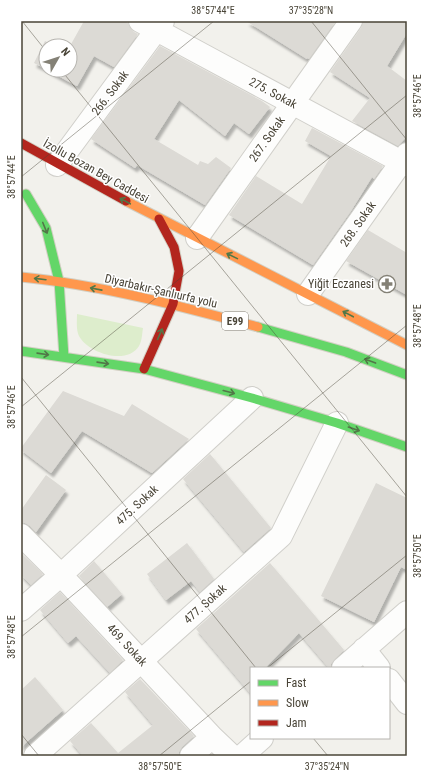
<svg xmlns="http://www.w3.org/2000/svg" width="428" height="777" viewBox="0 0 428 777" font-family="'Roboto Condensed',sans-serif">
<style>
.grass{fill:#ddedcc}
.building{fill:#dcdad5;filter:url(#shadow)}
.lines{fill:none;stroke-linecap:round;stroke-linejoin:round}
.street-casing{stroke:#d0cfca;stroke-width:24}
.fast-casing{stroke:#d2cfc3;stroke-width:11}
.slow-casing{stroke:#d2cfc3;stroke-width:11}
.jam-casing{stroke:#d2cfc3;stroke-width:11}
.street{stroke:#fdfdfc;stroke-width:22}
.fast{stroke:#63d668;stroke-width:9}
.slow{stroke:#ff974d;stroke-width:9}
.jam{stroke:#b3261e;stroke-width:9}
.oneway{stroke:#527748}
.ticks{fill:none;stroke:#494437;stroke-width:1;stroke-opacity:0.45}
.labels{text-anchor:middle;stroke-width:3;stroke-linejoin:round;paint-order:stroke}
.shield{fill:#fff;stroke:#807c73;stroke-width:1}
.shield-label{font-size:11px;font-weight:bold;fill:#494437}
.street-label{font-size:12px;fill:#494437;stroke:#fff}
.poi-label{font-size:12px;fill:#494437;stroke:#fff;text-anchor:end}
.neatline{fill:none;stroke:#494437;stroke-width:1.5}
.ticks-label{font-size:10px;text-anchor:middle;fill:#494437}
</style>
<defs>
<filter id="shadow"><feDropShadow dx="2.5" dy="4.5" stdDeviation="1" flood-color="#0004"/></filter>
</defs>
<rect width="100%" height="100%" fill="#f2f1ec"/>
<path class="grass" d="M77,314L143,328C142,334 142,341 139,346C127,366 88,353 79,336C76,330 77,321 77,314Z"/>
<path class="building" d="M84,21H124L128,23L130,28L134,32L138,34L114,67L94,56L77,86L47,70H70V46Z
M246,21H336L309,59L307,58V59Z
M363,21H407V33L387,66L407,81V136L398,146L352,121L370,98L330,72L361,28Z
M45,41L55,46H46V69L34,63Z
M160,46L262,101L270,107L249,134L234,123L225,136L179,100L154,139L198,165L200,161L208,164L216,157L231,168L205,205L137,165L135,168L91,139Z
M312,128L383,166L374,179L372,177L351,211L313,265L229,215L256,176L302,204L331,156L305,141Z
M368,230L407,253V295L346,261Z
M63,391L124,416L132,404L189,439L152,473L82,431L51,473L21,450V448Z
M210,454L271,528L244,552L183,479Z
M46,475L66,490L36,532L30,526L25,523H21V510Z
M376,483L407,498V570L401,567L374,622L321,596Z
M187,543L214,579L200,592L191,581L166,600L147,574Z
M21,553L43,574L31,585L21,575Z
M94,561L122,594L107,607L79,576Z
M270,563L344,650L335,659L331,664V668H329L299,633L265,668H251V694L196,629Z
M60,592L123,660L110,673L76,636L68,643L40,610Z
M35,677L63,710L21,747V690Z
M140,679L194,736L182,747L179,752V756H83L70,741L91,723L118,753L153,725L125,692Z"/>
<g class="lines">
<g class="street-casing">
<path id="street" d="M140,21L407,165
M57,165L163,21
M197,238L351,21
M308,294L407,154
M21,535L61,575L212,737L232,756
M21,610L61,575L252,398
M364,649L379,668
M343,668L407,612
M389,680L407,703
M35,756L281,536L337,423
M191,756L212,737
M242,756L262,738"/>
</g>
<g class="fast-casing">
<path id="fast" d="M26,194L46,228L59,281L64,357
M258,327L346,352L407,375
M21,351L144,369L252,398L337,423L407,447"/>
</g>
<g class="slow-casing">
<path id="slow" d="M126,201L407,345
M21,277C101,285 180,306 258,327"/>
</g>
<g class="jam-casing">
<path id="jam" d="M21,143L126,201
M144,369L173,304L179,271L174,247L159,219"/>
</g>
<use href="#street" class="street"/>
<use href="#fast" class="fast"/>
<use href="#slow" class="slow"/>
<use href="#jam" class="jam"/>
</g>
<defs><path id="oneway-shaft" d="M-6 0H5M1.5-3L5.5 0L1.5 3" fill="none" stroke-width="1.6" stroke-linecap="round" stroke-linejoin="round"/></defs>
<g class="oneway">
<use href="#oneway-shaft" transform="translate(125 201) rotate(-152)"/>
<use href="#oneway-shaft" transform="translate(45 228) rotate(68)"/>
<use href="#oneway-shaft" transform="translate(232 256) rotate(-154)"/>
<use href="#oneway-shaft" transform="translate(40 279) rotate(-173)"/>
<use href="#oneway-shaft" transform="translate(96 289) rotate(-169)"/>
<use href="#oneway-shaft" transform="translate(348 314) rotate(-152)"/>
<use href="#oneway-shaft" transform="translate(160 334) rotate(-66)"/>
<use href="#oneway-shaft" transform="translate(43 354) rotate(8)"/>
<use href="#oneway-shaft" transform="translate(370 361) rotate(-160)"/>
<use href="#oneway-shaft" transform="translate(103 363) rotate(8)"/>
<use href="#oneway-shaft" transform="translate(229 392) rotate(15)"/>
<use href="#oneway-shaft" transform="translate(354 429) rotate(19)"/>
</g>
<path class="ticks" d="M22,21L46,51M311,21L407,140M61,70L407,497M21,177L214,21M21,377L256,668M21,407L407,95M21,637L407,325M267,668L407,555M21,734L39,756M313,738L328,756M159,756L251,681"/>
<defs>
<g id="pharmacy-ring" transform="scale(0.9)"><circle r="9.5" fill="#fff" stroke="#848176" stroke-width="1.5"/><path d="M-2-6h4v4h4v4h-4v4h-4v-4h-4v-4h4Z" fill="#848176"/></g>
</defs>
<g fill-rule="evenodd">
<use href="#pharmacy-ring" x="387" y="284"/>
</g>
<g class="labels">
<rect class="shield" x="222" y="312" width="26" height="18" rx="3"/>
<g class="shield-label">
<text x="235" y="325">E99</text>
</g>
<g class="street-label">
<text transform="translate(110 93) rotate(-53)" y="4">266. Sokak</text>
<text transform="translate(273 93) rotate(28)" y="4">275. Sokak</text>
<text transform="translate(267 139) rotate(-55)" y="4">267. Sokak</text>
<text transform="translate(96 171) rotate(29)" y="4">İzollu Bozan Bey Caddesi</text>
<text transform="translate(358 224) rotate(-55)" y="4">268. Sokak</text>
<text transform="translate(161 291) rotate(13)" y="4">Diyarbakır-Şanlıurfa yolu</text>
<text transform="translate(137 505) rotate(-43)" y="4">475. Sokak</text>
<text transform="translate(205 604) rotate(-42)" y="4">477. Sokak</text>
<text transform="translate(127 645) rotate(47)" y="4">469. Sokak</text>
</g>
<g class="poi-label">
<text x="374" y="288">Yiğit Eczanesi</text>
</g>
</g>
<rect width="428" height="777" fill="none" stroke="#ffffff" stroke-width="44"/>
<rect x="250" y="667" width="140" height="72" fill="#ffffff" stroke="#b6b4af"/>
<rect x="258" y="680" width="20" height="6" fill="#63d668" stroke="#b6b4af"/>
<text x="286" y="687" font-size="12" fill="#494437">Fast</text>
<rect x="258" y="700" width="20" height="6" fill="#ff974d" stroke="#b6b4af"/>
<text x="286" y="707" font-size="12" fill="#494437">Slow</text>
<rect x="258" y="720" width="20" height="6" fill="#b3261e" stroke="#b6b4af"/>
<text x="286" y="727" font-size="12" fill="#494437">Jam</text>
<g transform="translate(58 58) rotate(51)"><circle r="19" fill="#ffffff" stroke="#b6b4af"/>
<path d="M0-3L7 15L0 10L-7 15Z" fill="#848176"/>
<text y="-6" font-size="11" font-weight="bold" text-anchor="middle" fill="#494437">N</text>
</g>
<rect x="22" y="22" width="384" height="733" class="neatline"/>
<g class="ticks-label">
<text x="213" y="14">38°57'44"E</text>
<text x="311" y="14">37°35'28"N</text>
<text transform="translate(417 96) rotate(-90)" y="4">38°57'46"E</text>
<text transform="translate(11 177) rotate(-90)" y="4">38°57'44"E</text>
<text transform="translate(417 326) rotate(-90)" y="4">38°57'48"E</text>
<text transform="translate(11 407) rotate(-90)" y="4">38°57'46"E</text>
<text transform="translate(417 556) rotate(-90)" y="4">38°57'50"E</text>
<text transform="translate(11 637) rotate(-90)" y="4">38°57'48"E</text>
<text x="160" y="770">38°57'50"E</text>
<text x="327" y="770">37°35'24"N</text>
</g>
</svg>
